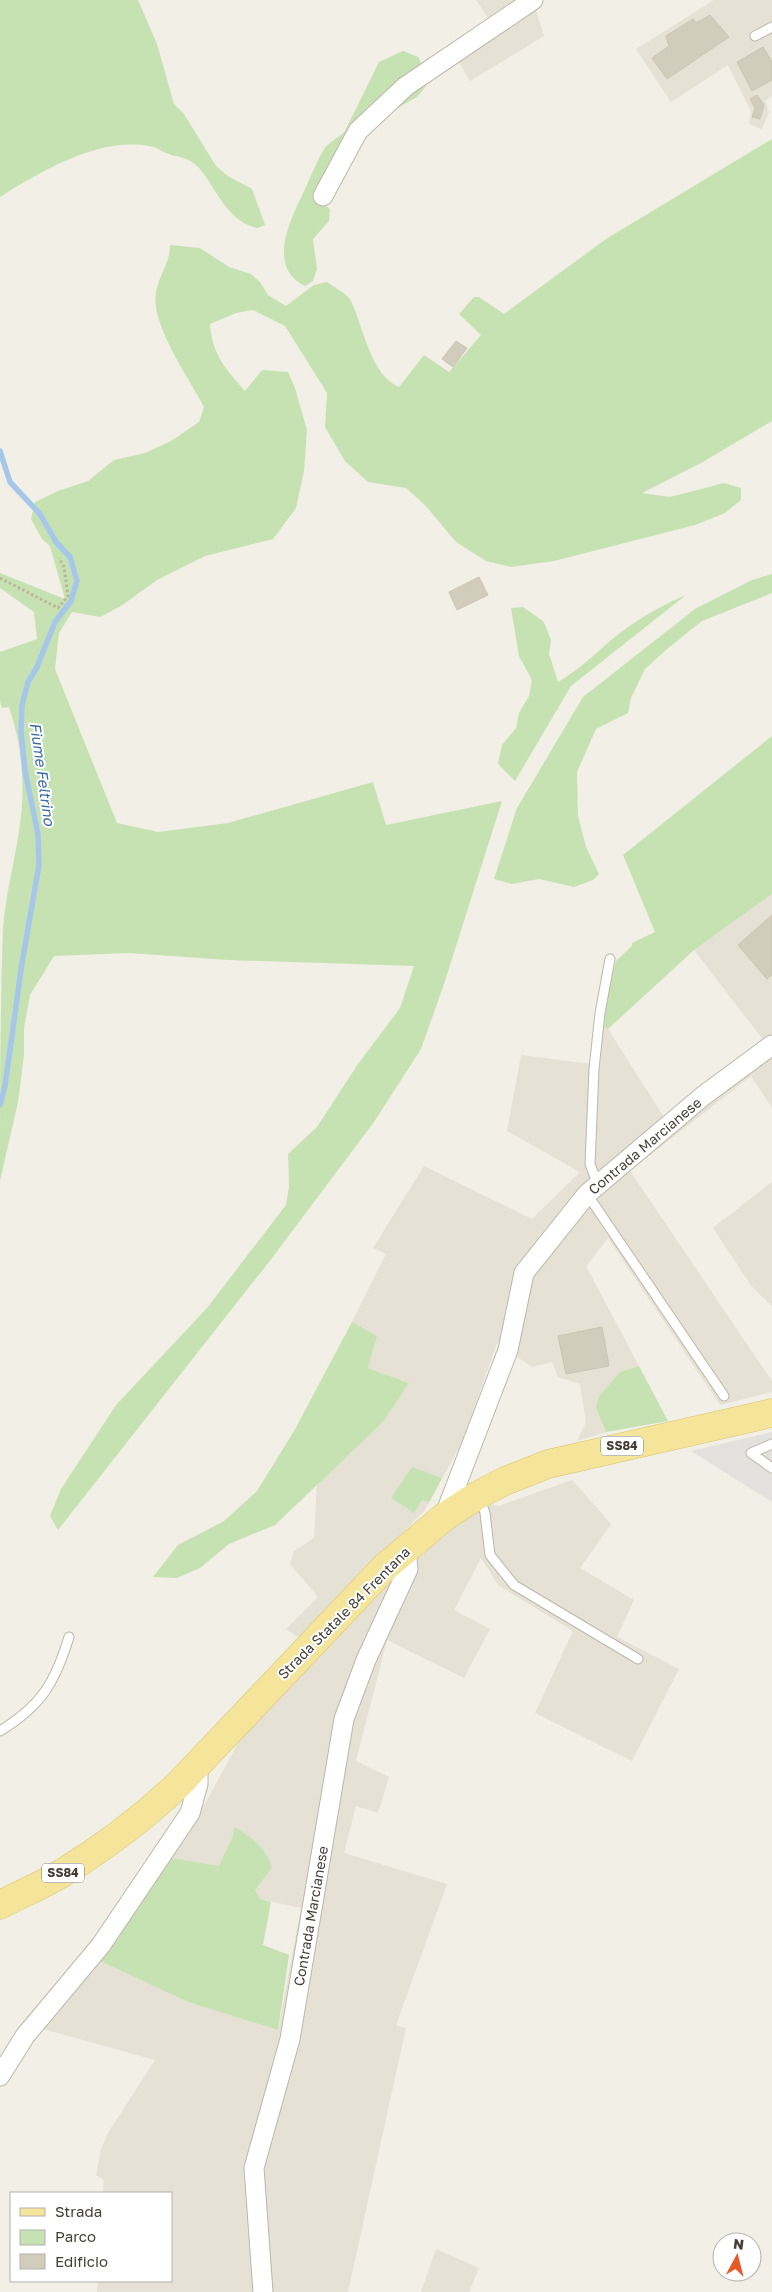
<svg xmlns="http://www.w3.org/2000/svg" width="772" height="2292" viewBox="0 0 772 2292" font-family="'Golos Text',sans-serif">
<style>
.residential{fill:#e5e1d4}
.green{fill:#c7e2b2}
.parking{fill:#e2e1dd}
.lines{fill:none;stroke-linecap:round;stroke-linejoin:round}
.stream{stroke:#a6c7e9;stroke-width:5.5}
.building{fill:#d2ccbc;stroke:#ccc4b0}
.service-casing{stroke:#bcb7a9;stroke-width:11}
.minor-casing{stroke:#bcb7a9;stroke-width:21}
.primary-casing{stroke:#d8c46c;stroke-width:29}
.path{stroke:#bcb49c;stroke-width:3;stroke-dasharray:2.5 2.5;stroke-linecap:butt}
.service{stroke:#fff;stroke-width:9}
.minor{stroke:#fff;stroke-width:19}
.primary{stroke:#f5e59b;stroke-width:28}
.labels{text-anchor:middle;stroke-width:4;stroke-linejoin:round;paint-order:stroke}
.shield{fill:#fff;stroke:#7b7972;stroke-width:1}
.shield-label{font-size:12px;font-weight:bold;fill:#433f36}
.street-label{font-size:14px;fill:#433f36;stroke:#fff}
.water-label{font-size:15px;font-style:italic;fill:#396ba5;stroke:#fff}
</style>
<rect width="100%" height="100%" fill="#f1efe6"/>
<path class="residential" d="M476,0H530L492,24Z
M714,0H772V96L765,101L769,112L762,129L749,124L751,111L728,65L671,102L636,49Z
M534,4L544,36L470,81L455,55Z
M772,894V1108L751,1076L630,1171L772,1381V1392L720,1405L608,1238L586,1266L639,1366L620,1372L599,1396L596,1408L606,1432L577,1441L586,1422L580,1384L558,1377L552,1362L532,1367L497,1343L463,1440L425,1510L299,1638L286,1629L318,1597L290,1564L294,1551L314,1538L317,1483L383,1422L409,1383L368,1368L377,1336L352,1322L386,1254L373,1248L424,1166L532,1219L580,1172L507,1131L521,1055L598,1065L604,1027L608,1029L665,1119L764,1041L694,950Z
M772,1182V1306L752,1287L713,1228Z
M572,1480L611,1524L580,1568L634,1600L617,1637L679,1669L632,1761L535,1713L573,1631L498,1585L481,1558L454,1610L490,1629L464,1678L387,1640L356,1761L389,1777L378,1813L356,1806L344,1853L447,1884L396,2025L406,2028L348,2292H97L98,2281H171V2193H103L104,2180L96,2175L101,2149L108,2133L155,2060L43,2029L98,1960L188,2002L278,2030L301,1908L260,1899L170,1858L207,1800L241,1738L391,1580L440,1536L489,1504L499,1506Z
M436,2249L479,2268L469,2292H421Z"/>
<path class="green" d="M0,0H138L157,44L174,104L184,114L216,166L228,176L252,189L265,225L257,228C227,221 217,190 200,169C190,157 180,158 166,153C161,151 155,146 149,146C98,137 42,171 0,197Z
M403,51L418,57L428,77L426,86L417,97L377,120L323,201L330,210L329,221L313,239L317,269L313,281L305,286C264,266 293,215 306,187C312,174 317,160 325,148C330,141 339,138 345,131L379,62Z
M772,139V421L701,463L642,493L670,497L724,483L741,488V500L725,513L695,525L554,561L511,567L486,561L456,542L425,505L406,488L368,482L345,461L325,427L327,393L285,326L253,310L236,313L210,324C212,355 226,369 245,391L262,370L288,372L295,388L307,430L304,471L296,508L273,539L205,556L157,580L121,606L100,617L72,612L59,633L55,669L117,823L158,832L228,823L373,782L386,825L502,801L444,984L421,1049L374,1122L272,1258L58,1530L50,1516L61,1489L116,1405L207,1308L286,1205L289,1187L288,1154L317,1127L358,1064L400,1008L414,966L228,960L129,953L54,956L30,995L24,1028V1055L18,1102L0,1181C0,1097 0,1012 3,928C6,890 17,853 21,816C25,780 21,742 9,707L2,708L0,701V652L37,639L34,612L0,588V573L65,599L50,546L42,539L31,519L35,502L58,491L88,481L114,460L145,453L171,441L199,422L204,407C189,378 150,324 156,292C159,275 170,263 170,245L200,248L229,267L251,274L260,282L268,295L286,306L314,285L327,282C333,287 347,293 351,301C363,325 370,375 399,387L424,355L449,372L481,335L459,314L474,297H479L504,314L606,239Z
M772,574V593L702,621L667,649L645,669L631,698L628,713L596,729L577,772L578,816L586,847L599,874L593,880L574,887L539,879L512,884L494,879L517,808L583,697L695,609L752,580Z
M686,595L571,686L515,781L498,764L502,745L516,728L519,713L529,696L532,680L519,656L511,608L523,607L543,621L546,627L551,640L549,654L558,682C577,671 593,656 610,641C633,622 659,606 686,595Z
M772,736V894L694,950L608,1029L604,1027L607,994L616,961L632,946V943L655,932L623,855Z
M352,1322L377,1336L368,1368L409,1383L383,1422L275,1525L229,1544L200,1568L177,1578L153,1577L178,1545L224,1521L257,1491L294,1431Z
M639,1366L668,1421L606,1432L596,1408L599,1396L620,1372Z
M412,1467L442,1478L429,1502L422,1500L414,1513L391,1498Z
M234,1827C252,1837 266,1848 272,1868L255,1890L260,1899L271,1902L263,1945L289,1955L278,2030L188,2002L98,1960L170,1858L219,1866L233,1836Z"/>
<path class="parking" d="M772,1432V1502L691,1451Z"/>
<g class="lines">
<path class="stream" d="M0,451L10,482L40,514L56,542L70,557L77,581L71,601L55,622L37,667L28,682L22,705L21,731L25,771L38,834L39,865L22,963L5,1086L0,1105"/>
</g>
<path class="building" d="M710,15L729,37L667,79L652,58L669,46L666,36L693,19L696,23Z
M763,47L772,62V80L752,91L737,62Z
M757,95L764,105L760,119L752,117L755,108L750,99Z
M456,341L467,348L453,367L442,359Z
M479,577L488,595L457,610L449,592Z
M772,915V975L767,979L738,945Z
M602,1327L609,1366L566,1374L558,1336Z"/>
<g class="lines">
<g class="service-casing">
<path id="service" d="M755,36L772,27
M598,1185L590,1164L594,1069L600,1013L610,959
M587,1194L724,1396
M772,1444L751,1453L772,1468
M479,1497L485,1513L490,1555L514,1585L638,1659
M0,1731C41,1706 55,1683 69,1637"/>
</g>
<g class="minor-casing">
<path id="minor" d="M323,196L358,131L406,86L533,0
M444,1517L508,1350L524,1273L587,1194L703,1096L772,1045
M0,2076L25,2036L101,1945L190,1813L198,1784V1764
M263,2292L254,2168L290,2039L344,1719L366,1660L408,1569L406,1549"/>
</g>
<g class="primary-casing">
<path id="primary" d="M0,1905C19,1895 40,1886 59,1875C102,1849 142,1819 179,1784L385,1567L444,1517L478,1495L505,1481L548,1464L772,1413"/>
</g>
<path class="path" d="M0,578L58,608L68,596L64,567L59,558"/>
<use href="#service" class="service"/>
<use href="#minor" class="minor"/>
<use href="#primary" class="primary"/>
</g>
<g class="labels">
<g class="shield">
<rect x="601" y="1436.5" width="42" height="19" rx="4"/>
<rect x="42" y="1863.5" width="42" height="19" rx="4"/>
</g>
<g class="shield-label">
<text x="622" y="1450">SS84</text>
<text x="63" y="1877">SS84</text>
</g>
<g class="street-label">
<text transform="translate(645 1146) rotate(-40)" y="5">Contrada Marcianese</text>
<text transform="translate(344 1613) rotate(-45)" y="5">Strada Statale 84 Frentana</text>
<text transform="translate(311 1916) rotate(-80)" y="5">Contrada Marcianese</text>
</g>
<g class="water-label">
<text transform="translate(42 774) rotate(82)" y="5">Fiume Feltrino</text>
</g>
</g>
<rect x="10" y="2192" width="162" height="90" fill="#ffffff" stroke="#b4b2af"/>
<rect x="20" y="2208" width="25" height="8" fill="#f5e59b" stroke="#b4b2af"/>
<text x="55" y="2217" font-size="15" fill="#433f36">Strada</text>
<rect x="20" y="2230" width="25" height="15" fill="#c7e2b2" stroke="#b4b2af"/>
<text x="55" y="2242" font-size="15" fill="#433f36">Parco</text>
<rect x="20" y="2254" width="25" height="15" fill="#d2ccbc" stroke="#b4b2af"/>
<text x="55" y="2267" font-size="15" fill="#433f36">Edificio</text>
<g transform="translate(737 2257) rotate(7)"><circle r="24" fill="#ffffff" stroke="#b4b2af"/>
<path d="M0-4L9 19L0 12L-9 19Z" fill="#e75927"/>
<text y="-8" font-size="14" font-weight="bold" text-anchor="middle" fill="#433f36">N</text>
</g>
</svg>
